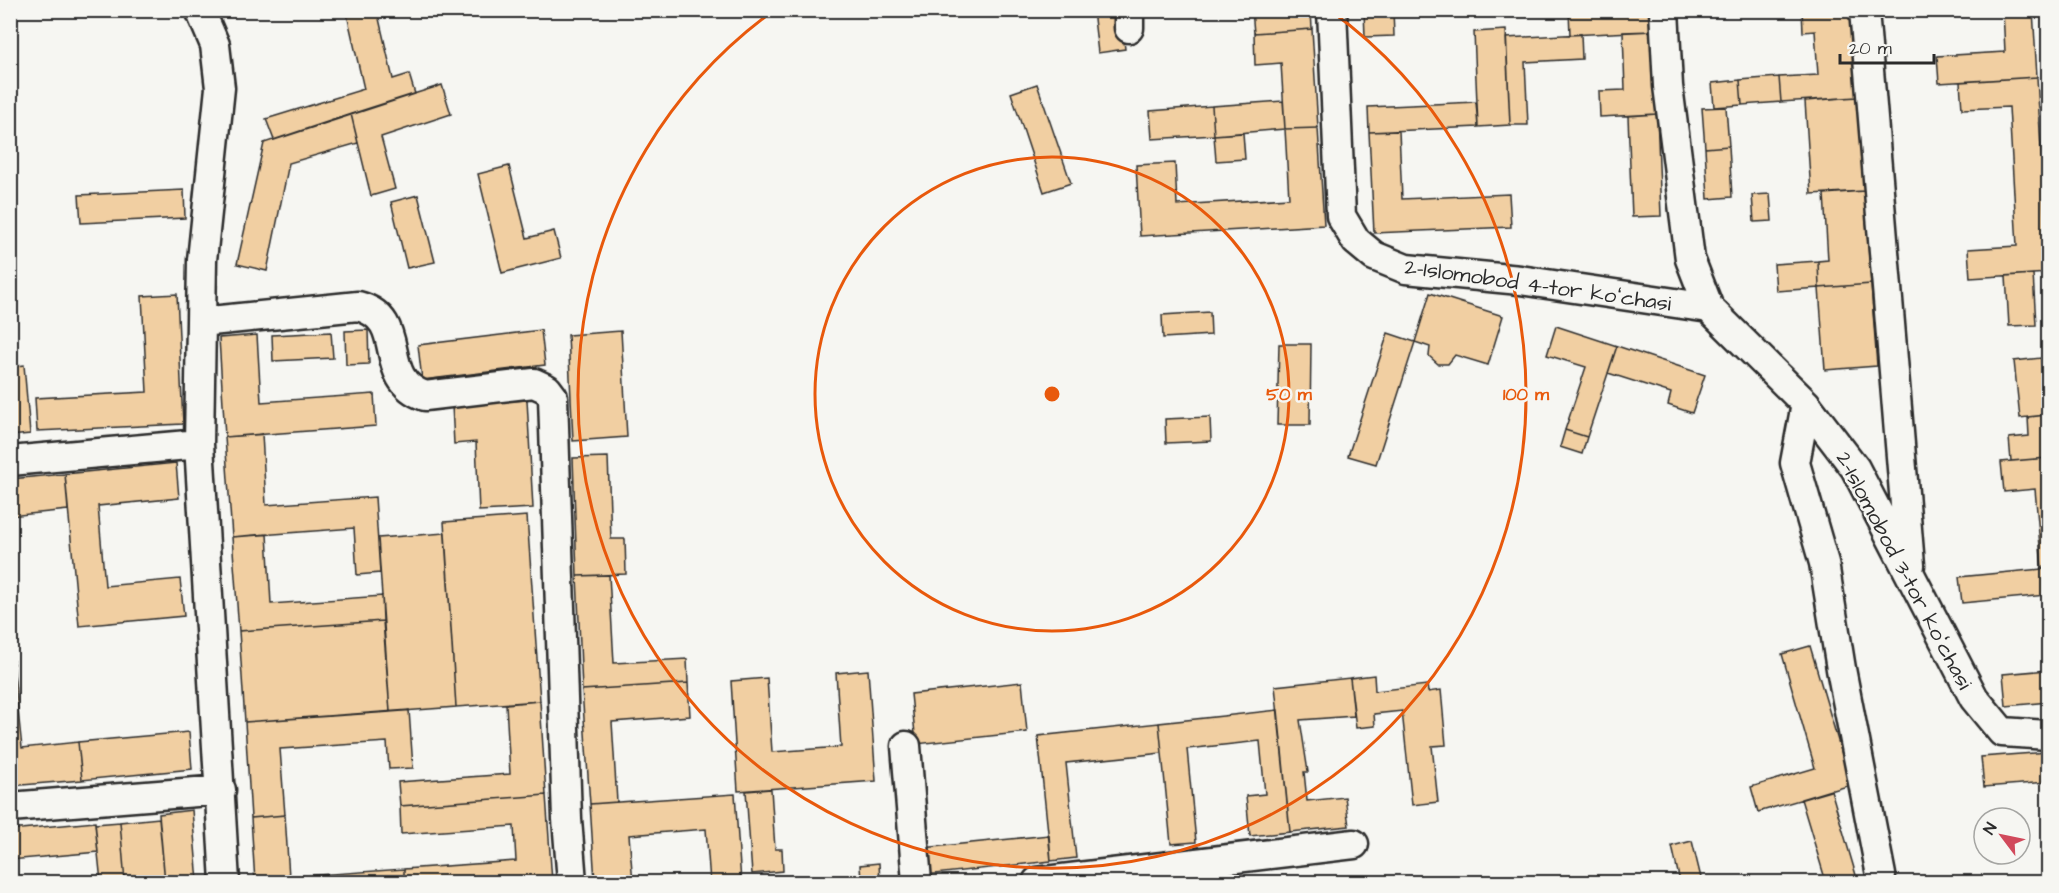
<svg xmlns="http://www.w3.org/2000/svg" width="2059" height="893" viewBox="0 0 2059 893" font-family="'Architects Daughter',sans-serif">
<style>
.building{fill:#f1cfa2;stroke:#2b2b2b;stroke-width:1.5}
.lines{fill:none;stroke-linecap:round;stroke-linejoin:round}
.street-casing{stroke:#2b2b2b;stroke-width:33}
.street{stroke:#f6f6f2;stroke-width:28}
.ring{fill:none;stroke:#e8590c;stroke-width:3}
.labels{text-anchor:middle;stroke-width:5;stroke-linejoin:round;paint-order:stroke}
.street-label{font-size:22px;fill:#2b2b2b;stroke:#f6f6f2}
.centre{fill:#e8590c;stroke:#f6f6f2;stroke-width:3}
.ring-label{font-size:18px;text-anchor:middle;font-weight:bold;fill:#e8590c;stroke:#f6f6f2;stroke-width:5;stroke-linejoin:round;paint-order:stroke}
</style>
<rect width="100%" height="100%" fill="#f6f6f2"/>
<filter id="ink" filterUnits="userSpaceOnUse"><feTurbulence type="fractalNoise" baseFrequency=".0167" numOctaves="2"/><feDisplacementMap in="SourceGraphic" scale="12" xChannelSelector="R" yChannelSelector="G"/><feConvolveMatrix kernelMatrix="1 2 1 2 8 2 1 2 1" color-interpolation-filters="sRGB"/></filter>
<g filter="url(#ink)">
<path class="building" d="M346,10H377L393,79L409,74L415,94L274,140L266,119L364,89Z
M1093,10H1120L1125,49L1098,53Z
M1252,10H1311L1312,29L1254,33Z
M1364,10H1393L1394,36L1365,37Z
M1569,10H1652L1653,31L1570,35Z
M1802,10H1851L1857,97L1781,102L1779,77L1818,75L1815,31L1803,32Z
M2003,10H2033L2037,77L1939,83L1937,56L2005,52Z
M1312,29L1318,128L1285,129L1281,63L1255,65L1254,33Z
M1506,30L1510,125L1478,127L1474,32Z
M1653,31L1657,114L1600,117L1599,91L1625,90L1623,32Z
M1581,34L1582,59L1525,62L1528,125H1510L1506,38Z
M1779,77L1781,102L1742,105L1740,80Z
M2037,77L2048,273L1970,278L1968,249L2017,246L2009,107L1962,109L1960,82Z
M1740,80L1742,105L1714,107L1712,83Z
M1037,84L1071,183L1044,192L1011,93Z
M442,85L451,114L381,137L395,189L371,196L351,114Z
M1857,97L1864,191L1811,194L1805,101Z
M1283,101L1285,129L1214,135L1212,106Z
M1476,102L1478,127L1369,132L1368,107Z
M1212,106L1214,135L1152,139L1150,111Z
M1726,107L1729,146L1705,148L1702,108Z
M351,114L358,143L289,163L267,271L237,264L264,143Z
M1657,114L1661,216L1632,217L1628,116Z
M1318,128L1324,225L1140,236L1136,165L1175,163L1177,205L1289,198L1285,129Z
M1399,131L1402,199L1509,194L1511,227L1374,233L1369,132Z
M1243,133L1245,159L1216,161L1214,135Z
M1729,146L1732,197L1708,199L1705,148Z
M509,166L527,238L554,231L561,258L502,273L478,174Z
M184,190L185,218L81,223L79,195Z
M1864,191L1871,284L1819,288L1818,261L1828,260L1824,194Z
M1770,194L1772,221L1754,222L1752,195Z
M418,195L435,262L407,268L391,202Z
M1818,261L1819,288L1776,291L1774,264Z
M2033,274L2036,325L2009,326L2006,276Z
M1871,284L1877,366L1825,370L1819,288Z
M1430,293L1503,316L1488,365L1455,355L1448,364H1438L1429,356L1430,347L1415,342Z
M177,294L183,424L37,431L35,398L147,392L142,296Z
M1210,312L1211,335L1163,338L1162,315Z
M1556,326L1617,346L1587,437L1565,430L1586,367L1547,355Z
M368,330L369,364L346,365L345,331Z
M541,330L545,365L422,380L418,345Z
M621,331L627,437L573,441L568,335Z
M331,332L333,358L273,361L272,335Z
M1388,333L1415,342L1376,464L1348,456Z
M257,335L261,402L374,394L376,426L225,437L219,338Z
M1279,344H1311L1310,425H1277Z
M1617,346L1705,375L1692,413L1668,405L1671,393L1608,373Z
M2041,358L2046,415L2020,418L2014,361Z
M24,365L30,434L10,436V367Z
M527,400L533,508L479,511L476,442L454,444L452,405Z
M2046,415H2048V458L2011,461L2009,438L2029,436L2028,417Z
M1210,417L1211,441L1166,443L1165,419Z
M1565,430L1587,437L1582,454L1560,447Z
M262,434L266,505L375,497L380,573L357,575L354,528L232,537L225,437Z
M608,457L611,539H625L626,574L577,576L573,458Z
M2048,458V569H2042L2035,489L2004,492L2001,462Z
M176,463L179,498L98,506L105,586L180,579L184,616L79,626L65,474Z
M65,474L68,510L10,516V479Z
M527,516L540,701L456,707L444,522Z
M445,533L456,707L390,712L378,538Z
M267,534L271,604L382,596L383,621L239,631L232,537Z
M2042,569H2048V623L2046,595L1962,603L1959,577Z
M609,575L614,663L687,659L688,683L582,690L577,576Z
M383,621L390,712L245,722L239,631Z
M10,634L22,748L78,742L82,780L10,786Z
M1810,646L1851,785L1758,812L1751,787L1815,768L1782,654Z
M868,670L876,781L738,791L731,681L767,678L772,752L841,747L836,673Z
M2048,670V702L2006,706L2003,674Z
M1374,675L1375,691L1427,685L1428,692L1441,690L1446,745L1432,746L1438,802L1412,805L1402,711L1374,714L1375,726L1356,728L1350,678Z
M1350,678L1354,716L1300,720L1308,772H1304L1307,801L1345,797L1349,826L1290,832L1275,686Z
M1022,682L1027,732L916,744L911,694Z
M688,683L690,716L612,722L617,802L590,804L582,690Z
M540,701L546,795L400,806L398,782L510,774L506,704Z
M409,710L413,768L389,769L387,742L280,749L285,815L251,818L245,722Z
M1278,710L1290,832L1250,836L1246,796L1265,794L1260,741L1187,749L1196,842L1171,844L1159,723Z
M1159,723L1162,753L1066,763L1076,858L1051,861L1038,736Z
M189,732L192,769L82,780L78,742Z
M2048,752V782L1984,787L1981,757Z
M771,789L775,849H782L783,871L752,874L746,791Z
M1831,790L1858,882H1826L1801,799Z
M735,794L741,882H710L706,829L629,835L633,882H595L590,804Z
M546,795L552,882H404V869L516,861L514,826L401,834L400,806Z
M192,810L198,882H165L159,814Z
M285,815L289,877L404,869V882H255L251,818Z
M159,818L165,882H125L120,822Z
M95,822L98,852L10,860V830Z
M120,822L125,882H101L95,824Z
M1049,835L1051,861L926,875L923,848Z
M1692,841L1702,882H1680L1672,846Z
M879,863L880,882H861L860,865Z
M1227,870L1228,882H1132Z"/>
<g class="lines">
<g class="street-casing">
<path id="street" d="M1332,10L1341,216L1356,241L1374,256L1406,269L1520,280L1709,308
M1664,10L1668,86L1690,259L1709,308L1806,404L1855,468L1974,698L2002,732L2048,735
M1864,10L1910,565
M1129,28V10
M201,322L358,306C411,320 374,378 425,396L534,383L547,389L553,397L567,819L572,882
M1806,404L1795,463L1824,563L1841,669L1881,875L1880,882
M199,444L202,260L220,88L215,45L200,10
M10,461L199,444L225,882
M906,746L917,882
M10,807L221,790
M1037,882L1354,844"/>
</g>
<use href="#street" class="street"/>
</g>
</g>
<g class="ring">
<circle cx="1052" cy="394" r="237"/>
<path d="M1331 11A474 474 0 1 1 773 11"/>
</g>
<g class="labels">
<g class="street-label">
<text transform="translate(1538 284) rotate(8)" y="8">2-Islomobod 4-tor koʻchasi</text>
<text transform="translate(1905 570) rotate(62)" y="8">2-Islomobod 3-tor koʻchasi</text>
</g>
</g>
<circle cx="1052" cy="394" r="9" class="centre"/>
<g class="ring-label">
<text x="1289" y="400">50 m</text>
<text x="1526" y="400">100 m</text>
</g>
<rect width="2059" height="893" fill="none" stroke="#f6f6f2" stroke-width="36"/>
<rect x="18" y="18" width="2023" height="857" fill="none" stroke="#2b2b2b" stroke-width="2" filter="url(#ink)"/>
<g transform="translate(2002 836) rotate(302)"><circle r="28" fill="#f6f6f2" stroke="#a5a5a2" stroke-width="1.5"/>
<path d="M0-4.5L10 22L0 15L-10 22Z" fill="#d1495b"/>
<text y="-9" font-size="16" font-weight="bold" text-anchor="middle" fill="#2b2b2b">N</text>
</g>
<path d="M1840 54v9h94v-9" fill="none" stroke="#2b2b2b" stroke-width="3"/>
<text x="1849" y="54" font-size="18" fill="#2b2b2b" stroke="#f6f6f2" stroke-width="4.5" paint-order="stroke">20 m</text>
</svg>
